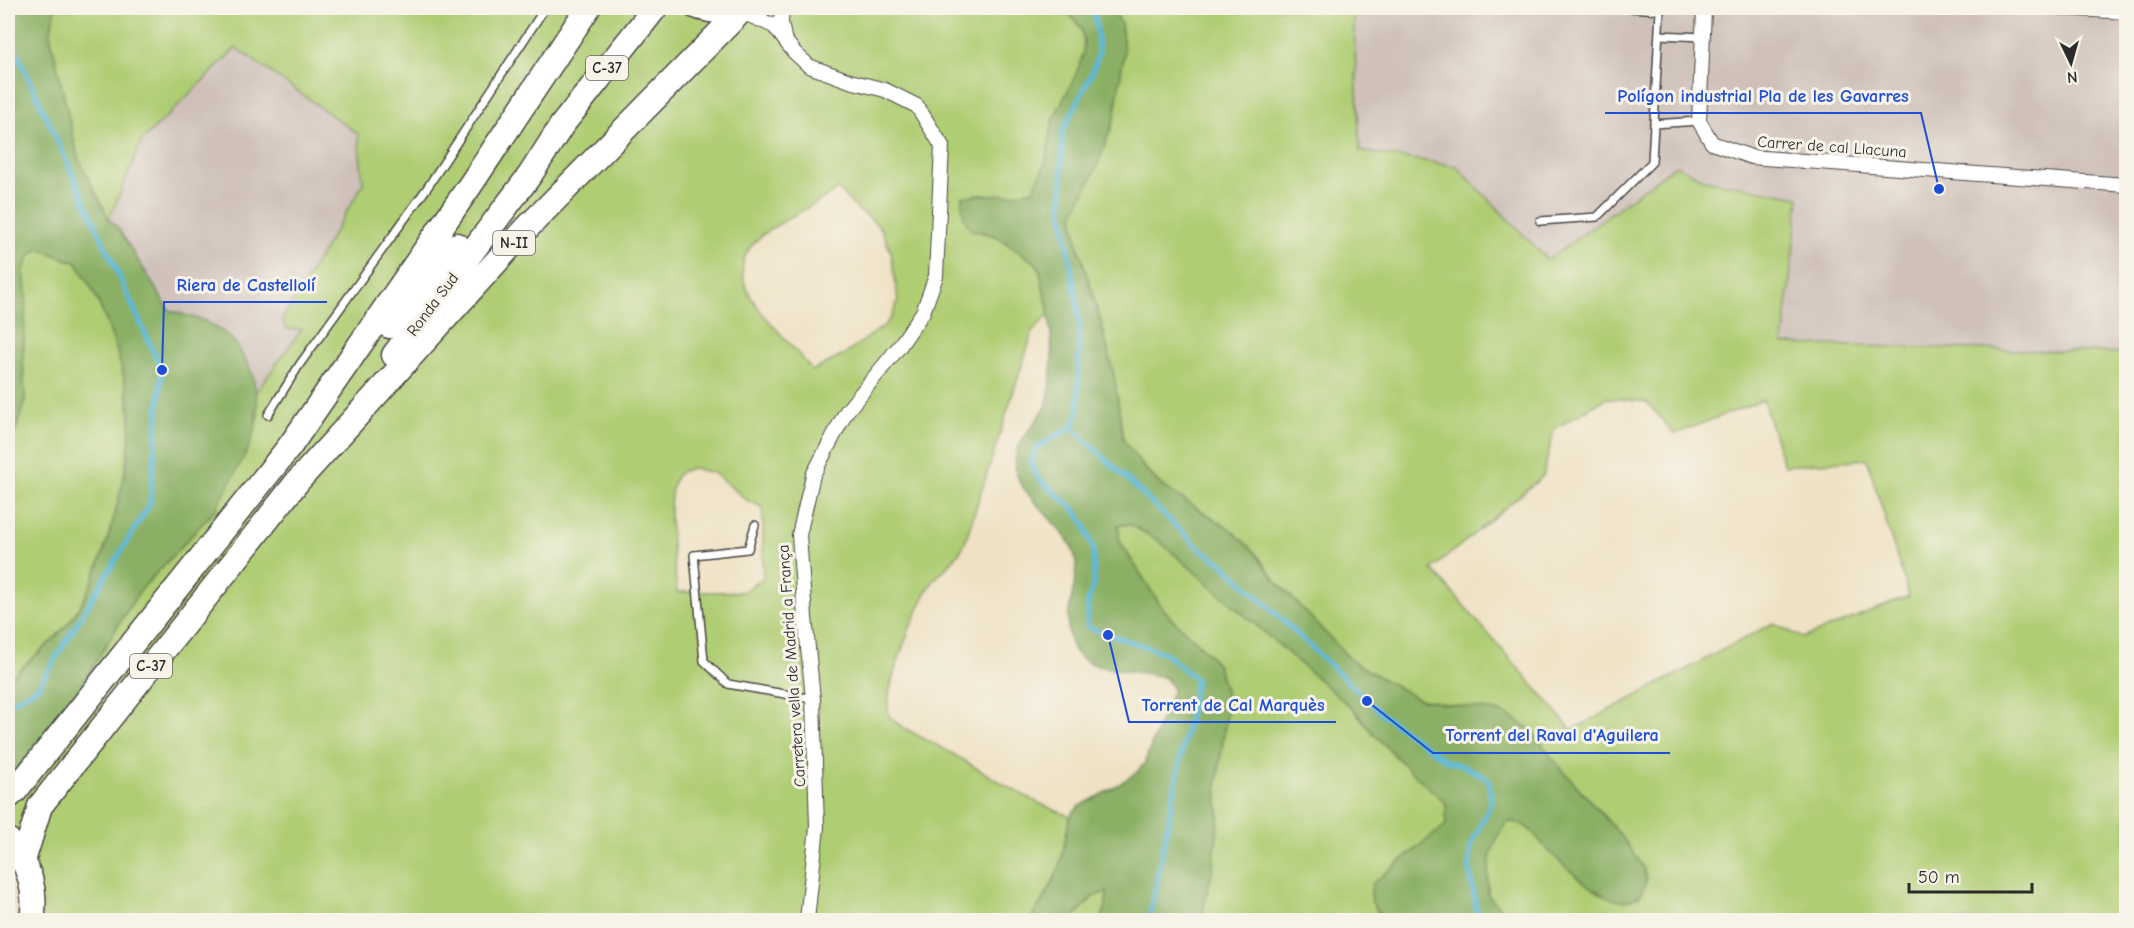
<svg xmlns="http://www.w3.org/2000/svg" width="2134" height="928" viewBox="0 0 2134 928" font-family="'Comic Neue',sans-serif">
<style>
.industrial{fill:#cfc1ba}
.green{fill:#afcd73;stroke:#6d7c4f;stroke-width:1.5;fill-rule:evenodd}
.forest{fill:#8bb065;stroke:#5b6e48;stroke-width:1.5}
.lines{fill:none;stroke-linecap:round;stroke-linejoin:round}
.stream{stroke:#5bb9d9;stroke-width:5}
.lane-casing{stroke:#484642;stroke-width:10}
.street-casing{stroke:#484642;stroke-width:16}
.secondary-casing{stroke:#484642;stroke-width:21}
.highway-casing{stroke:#484642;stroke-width:27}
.lane{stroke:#fff;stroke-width:7}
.street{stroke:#fff;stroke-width:14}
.secondary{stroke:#fff;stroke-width:18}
.highway{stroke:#fff;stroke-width:24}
.labels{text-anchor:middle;stroke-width:6;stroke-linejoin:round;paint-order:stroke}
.shield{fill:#f7f3e8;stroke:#686764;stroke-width:1.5}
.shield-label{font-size:15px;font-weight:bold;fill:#2b2b2b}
.street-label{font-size:16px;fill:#2b2b2b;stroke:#f7f3e8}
.leader{fill:none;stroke:#1d4ed8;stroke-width:2}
.callout-dot{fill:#1d4ed8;stroke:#f7f3e8;stroke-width:2}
.callout-label{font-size:18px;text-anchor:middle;font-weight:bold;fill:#1d4ed8;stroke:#f7f3e8;stroke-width:6;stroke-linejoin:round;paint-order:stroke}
</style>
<rect width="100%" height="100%" fill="#f7f3e8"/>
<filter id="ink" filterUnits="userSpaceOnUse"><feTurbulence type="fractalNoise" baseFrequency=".0167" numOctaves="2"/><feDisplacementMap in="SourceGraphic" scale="12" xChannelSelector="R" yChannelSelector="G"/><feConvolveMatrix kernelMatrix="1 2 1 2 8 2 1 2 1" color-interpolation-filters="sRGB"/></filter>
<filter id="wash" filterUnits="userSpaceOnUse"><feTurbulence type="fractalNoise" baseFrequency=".008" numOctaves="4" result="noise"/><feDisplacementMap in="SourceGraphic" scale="24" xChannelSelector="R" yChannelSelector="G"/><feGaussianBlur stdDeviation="1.35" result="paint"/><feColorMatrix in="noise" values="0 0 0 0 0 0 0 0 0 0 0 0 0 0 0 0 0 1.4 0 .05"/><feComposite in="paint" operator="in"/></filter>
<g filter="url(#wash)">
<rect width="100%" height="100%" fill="#efe2c4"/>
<path class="industrial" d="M1353,8H2126V353L1783,344L1799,197L1705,180L1676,165L1548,260L1456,166L1360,151Z
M236,48L358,134L363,184L282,320L303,329L256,392L249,366L236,344L228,335L205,321L169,310L118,228L109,219L142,141Z"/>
<path class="green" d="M55,8H1058C1111,33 1069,84 1054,119C1049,132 1049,147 1046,160C1043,171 1038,180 1033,190C1014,196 995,196 975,194L982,233L994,235L1038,265L1050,313L1033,331L964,545C954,562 946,567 934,580C920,597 878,699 890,717C898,728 939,745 953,754C991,776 1028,801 1070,816L1060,866L1049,890L1030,920H18C22,899 20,880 8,862V775L46,743L138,593L215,510L251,440L258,417L256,392L302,329H287L282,320L363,184L358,134L236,48L142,141L109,219L78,158L50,35ZM838,189L858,210L870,218L881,229L891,252L898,299L892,316L885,325L845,354L812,371C784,328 698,275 771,229C793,215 817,204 838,189ZM691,468L714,473L748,501L763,507V578L742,592H677C675,566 662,493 678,474C681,471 687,470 691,468Z
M1113,8H1353L1360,151L1456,166L1548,260L1676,165L1705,180L1799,197L1783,344L2126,353V920H1511L1488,896C1488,866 1488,846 1507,821L1520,823L1536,834L1544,846L1571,871L1600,894L1623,838L1552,758L1536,736L1527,727L1459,706L1418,699L1353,662L1277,582L1259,557L1230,529L1162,486L1132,454L1123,439L1115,381L1101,322L1077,242L1073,214L1096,169L1114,120L1124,53L1121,24ZM1607,398L1647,402L1674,434L1763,400L1784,466L1867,459L1909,596L1803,638L1773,623L1572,730L1432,569L1543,476L1554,429Z
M38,249C51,252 62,259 76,262C104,303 133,383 130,434C128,469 117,508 107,541C97,572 86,603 65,627C49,646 26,663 8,680V456L25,400L23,357L26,294L24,269L29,257Z
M1118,525H1131L1158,540L1355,711L1373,733L1446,803V825L1372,884L1378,913L1387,920H1202L1204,904L1212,873L1219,818L1217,784L1227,709L1226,695L1218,666L1211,656L1172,619L1161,606L1120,542Z
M1107,892L1106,906L1101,920H1071L1094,896Z"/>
<path class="forest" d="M8,8H55L50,35L78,158L109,219L118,228L169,310L205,321L228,335L236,344L249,366L254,379L257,404L255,429L247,451L215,510L138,593L46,743L8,775V680C26,663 49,646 65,627C86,603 97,572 107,541C117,508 128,469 130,434C133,383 104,303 76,262C62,259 52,252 38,249L29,257L24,269L26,294L23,357L25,400L8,456Z
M1058,8H1113L1121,24L1124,53L1114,120L1096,169L1073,214L1077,242L1101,322L1115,381L1123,439L1142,466L1162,486L1230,529L1251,548L1277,582L1353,662L1418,699L1445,704L1497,711L1515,719L1527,727L1536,736L1552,758L1623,838L1644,869L1646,881L1640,896C1636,898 1631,900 1627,901C1604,905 1559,862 1544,846C1531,831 1530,824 1508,821C1489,844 1487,868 1488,895L1511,920H1387C1373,908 1369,902 1372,884L1446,825V803L1408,769L1373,733L1355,711L1158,540L1131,525H1118L1120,542L1161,606L1172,619L1211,656L1218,666L1226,695L1227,709L1217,784L1219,818L1212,873L1204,904L1202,920H1101L1106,906L1107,892L1094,896L1071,920H1030L1049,890L1060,866L1070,816L1078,807L1113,788L1137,772L1144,764L1173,689L1166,678C1119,663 1056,683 1070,605C1073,588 1079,574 1075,556C1067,524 1013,494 1015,463C1016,439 1034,427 1045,408C1048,402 1049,393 1050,386C1054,351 1052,318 1042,283C1041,278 1041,270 1038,266C1036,262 997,236 993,235C986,232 978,232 971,230C963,219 962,211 962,197C985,192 1009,198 1033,190C1038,180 1043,171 1046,160C1049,147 1049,133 1054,119C1068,84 1111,33 1058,8Z"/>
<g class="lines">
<path class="stream" d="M8,31L10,8
M8,33L162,370L150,504L38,687L8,704
M1072,427L1200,549L1222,563L1384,716L1445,760L1468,768L1489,780L1491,803L1471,845L1469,866L1477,912L1485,920
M1072,427L1037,447L1031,463L1038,478L1074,509L1085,525L1093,549L1094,581L1088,602L1087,627L1165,653L1196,680L1149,920
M1072,427L1078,413L1079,318L1062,209V133L1091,75L1099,53L1094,8"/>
</g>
</g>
<g filter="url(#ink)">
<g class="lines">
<g class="lane-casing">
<path id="lane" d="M1659,35L1703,37
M1654,124L1699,121
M1540,221L1597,217L1652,162L1660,10L1630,8
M268,415L300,364L427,188L545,8
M755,525L748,549L694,555L704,661L728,684L813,699"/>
</g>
<g class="street-casing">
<path id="street" d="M782,8L781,22L784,37
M1706,8L1704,11L1699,121L1712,143L1751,157L2126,185
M2062,8L2126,12
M744,13L774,26L794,52L809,66L850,81L885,90L917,106L942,146L936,276L923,312L899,347L846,412L813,475L799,535L805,617L813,699L817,827L807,920"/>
</g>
<g class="secondary-casing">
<path id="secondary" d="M692,8C714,17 740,16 762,8"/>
</g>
<g class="highway-casing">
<path id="highway" d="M389,326L457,245
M394,355L530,175L562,125L655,8
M8,797L15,791L290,446L471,184L588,8
M8,840C29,862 37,891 32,920
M23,861L40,806L298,481L525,230L738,14"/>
</g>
<use href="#lane" class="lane"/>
<use href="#street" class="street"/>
<use href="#secondary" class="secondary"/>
<use href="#highway" class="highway"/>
</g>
</g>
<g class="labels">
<g class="shield">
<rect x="586" y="56" width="42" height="24" rx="4.5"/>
<rect x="493" y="231" width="42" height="24" rx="4.5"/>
<rect x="130" y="654" width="42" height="24" rx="4.5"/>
</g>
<g class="shield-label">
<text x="607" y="73">C-37</text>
<text x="514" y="248">N-II</text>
<text x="151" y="671">C-37</text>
</g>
<g class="street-label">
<text transform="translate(1832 146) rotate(4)" y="6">Carrer de cal Llacuna</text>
<text transform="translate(432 304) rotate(-53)" y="6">Ronda Sud</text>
<text transform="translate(791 666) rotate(-94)" y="6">Carretera vella de Madrid a França</text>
</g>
</g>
<path class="leader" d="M1939 189L1921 113H1605M162 370L164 302H327M1108 635L1129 722H1336M1367 701L1433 753H1670"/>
<g class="callout-dot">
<circle cx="1939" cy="189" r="6"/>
<circle cx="162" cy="370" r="6"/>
<circle cx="1108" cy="635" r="6"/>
<circle cx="1367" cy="701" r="6"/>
</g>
<g class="callout-label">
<text x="1763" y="102">Polígon industrial Pla de les Gavarres</text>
<text x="246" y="291">Riera de Castellolí</text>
<text x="1233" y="711">Torrent de Cal Marquès</text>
<text x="1552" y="741">Torrent del Raval d'Aguilera</text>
</g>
<rect width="2134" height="928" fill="none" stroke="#f7f3e8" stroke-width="30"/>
<g transform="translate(2071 63) rotate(175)" stroke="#f7f3e8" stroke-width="4.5" paint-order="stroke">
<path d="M0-4.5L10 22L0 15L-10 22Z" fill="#2b2b2b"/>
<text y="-9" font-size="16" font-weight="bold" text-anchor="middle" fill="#2b2b2b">N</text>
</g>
<path d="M1909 883v9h123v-9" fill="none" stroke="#2b2b2b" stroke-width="3"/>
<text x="1918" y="883" font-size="18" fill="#2b2b2b" stroke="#f7f3e8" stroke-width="4.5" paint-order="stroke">50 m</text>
</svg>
